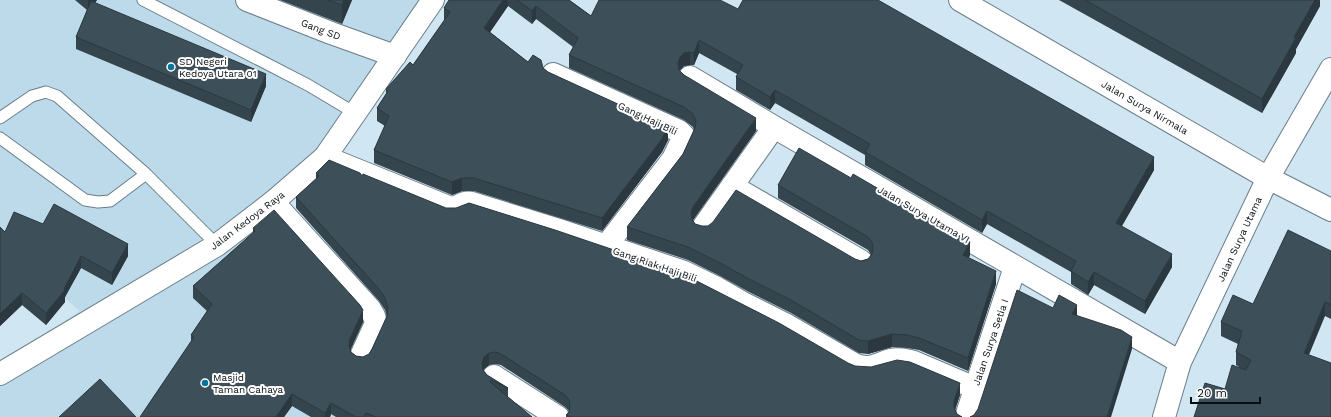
<svg xmlns="http://www.w3.org/2000/svg" width="1331" height="417" viewBox="0 0 1331 417" font-family="'Work Sans',sans-serif">
<style>
.built{fill:#bddaea}
.lines{fill:none;stroke-linecap:round;stroke-linejoin:round}
.lane-casing{stroke:#6a7d88;stroke-width:13}
.street-casing{stroke:#6a7d88;stroke-width:24}
.secondary-casing{stroke:#6a7d88;stroke-width:24}
.lane{stroke:#fff;stroke-width:11}
.street{stroke:#fff;stroke-width:22}
.secondary{stroke:#fff;stroke-width:22}
.wall{fill:#34454d}
.shaded-wall{fill:#2b383f}
.building{fill:#3d505a;stroke:#2b383f}
.poi-dot{fill:#01749f;stroke:#fff;stroke-width:1.5}
.labels{text-anchor:middle;stroke-width:4;stroke-linejoin:round;paint-order:stroke}
.street-label{font-size:10px;fill:#080f13;stroke:#fff}
.poi-label{font-size:10px;fill:#080f13;stroke:#fff;text-anchor:start}
</style>
<rect width="100%" height="100%" fill="#d0e6f2"/>
<path class="built" d="M0,0H441L279,212L383,323L334,417H0V363L80,311L0,243Z"/>
<g class="lines">
<g class="lane-casing">
<path id="lane" d="M143,0L308,85L355,113
M0,118L32,96L46,92L57,96L146,174L217,245
M0,138L85,200L98,202L110,201L146,174"/>
</g>
<g class="street-casing">
<path id="street" d="M247,0L331,33L395,56
M960,0L1268,178L1331,210
M553,74L679,131L684,136L673,159L606,246
M690,77L774,127L1180,362
M325,157L451,208C460,208 462,200 472,203L559,230L684,272L717,288L743,303L785,324L854,364C870,371 876,364 891,360C899,358 906,360 914,362L975,388
M732,186L861,261
M273,202L370,309L374,316L376,323L361,356
M703,227L774,127
M494,376L558,417
M966,417L1015,267
M1164,417L1180,362L1268,178L1331,69"/>
</g>
<g class="secondary-casing">
<path id="secondary" d="M0,374L217,245L273,202L325,157L433,0"/>
</g>
<use href="#lane" class="lane"/>
<use href="#street" class="street"/>
<use href="#secondary" class="secondary"/>
</g>
<path class="wall" d="M75,0H97L95,3L266,86L251,122L76,49V37L87,10Z
M280,0H352L342,24Z
M449,0H569L591,16L738,9L1154,170L1122,226L1172,267L1145,314L1094,285L1088,295L1071,284V272L987,224L982,233L865,165V155L775,103L770,110L736,90V77L737,74L699,53L694,65H690L684,66L679,71L684,75L756,131L693,220L695,224L702,226L861,261L868,259L871,255L868,250L778,198V185L970,255L969,258L996,284L968,371L919,350L907,348L892,347L868,354L859,353L791,313L749,292L722,277L688,260L627,240V227L683,154L694,130L693,127L684,120L569,68V55L573,47L536,19L532,24L508,6L490,32L528,62L543,68L548,72L668,140L662,152L602,231L474,191H462L452,195L374,163V150L385,126L377,121V108L386,94V89L413,65L444,21V8Z
M1059,0H1320V6L1296,49V53L1262,113Z
M316,173L362,176L855,366L960,395L955,410L957,414L962,417H566V415L569,411L565,407L501,365L495,364L489,365L484,369L483,370L487,375L508,388V397L532,417H336L331,414L330,417H311L292,406L284,417H140L191,342V335L207,311L193,298V286L253,233V228L363,322L350,350L351,352L356,356L363,357L369,354L372,349L387,317L385,310L379,301L296,208V197L316,179Z
M43,224L128,256L112,285L81,268L65,297V302L46,325L22,305L0,326V337V227L5,232Z
M1331,251V319L1325,316L1225,389L1239,367L1236,365V352L1238,344L1221,336V322L1253,304Z"/>
<path class="shaded-wall" d="M88,0H97L88,11Z
M344,0H352L342,24V5Z
M503,0H508V6L484,41V28Z
M1315,0H1320V6L1296,49V53L1262,113V99L1294,37Z
M536,6V19L532,24V11Z
M699,40V53L694,65V53Z
M690,52V65L684,66L680,70L678,64L680,57L684,53Z
M266,74V86L251,122V110Z
M775,90V103L770,110V97Z
M756,118V131L693,220L691,226V213L693,207Z
M668,127V140L662,152L602,231V218Z
M1154,157V170L1116,236V223Z
M462,178V191L452,195V182Z
M987,211V224L982,233V220Z
M970,242V255L963,268V255Z
M128,244V256L112,285V273Z
M1172,254V267L1145,314V301Z
M81,256V268L65,297V302L46,325V313L64,289Z
M996,271V284L968,371V358Z
M1094,272V285L1088,295V282Z
M22,293V305L0,326V338V314Z
M1325,302V316L1304,367V353Z
M1077,305V317L1072,314Z
M363,310V322L350,351L349,346L350,339Z
M892,334V347L868,354V341Z
M1132,337V349L1111,417H1107Z
M489,353V365L484,369L482,375V363L484,357Z
M960,383V395L954,413V417V401Z
M292,394V406L284,417H276Z
M331,403V414L330,417H325V413Z"/>
<path class="building" d="M328,0H344L342,5Z
M449,0H503L484,28L528,62L533,55L541,60L543,68L548,72L668,127L662,139L602,218L474,178H462L452,182L374,150L389,116L377,108L388,91L386,89L410,62L413,65L450,12L444,8Z
M517,0H569L591,16L599,0H720L738,9L743,0H878L1154,157L1116,223L1172,254L1145,301L1094,272L1088,282L1071,271L1076,261L987,211L982,220L865,152L870,144L775,90L770,97L736,77L743,65L699,40L694,53L690,52L684,53L680,57L678,64L679,70L684,75L756,118L693,207L691,213L692,219L695,224L702,226H708L713,222L736,190L855,259L861,261L868,259L872,254L873,248L872,242L868,237L778,185L799,148L851,178L853,174L970,242L963,255L996,271L968,358L919,338L907,335L892,334L868,341L859,340L791,300L749,279L722,264L688,247L627,227L683,154L695,128L696,121L693,114L684,107L569,55L578,38L536,6L532,11Z
M1085,0H1315L1294,37L1296,38L1262,99Z
M91,1L266,74L251,110L76,37Z
M329,160L360,173L362,176L363,174L446,208H456L469,203L555,230L679,272L779,323L848,363L855,366L871,367L897,360L910,362L960,383L954,401V407L957,414L962,417H570L566,415L569,412L570,405L569,400L565,395L501,354L495,352L489,353L484,357L482,363L483,370L487,375L508,388L491,380L490,382L532,417H376L366,413L364,417H356L331,403L325,413L292,394L276,417H140L194,337L191,335L212,304L193,286L255,231L253,228L274,210L360,305L363,310L350,339L349,346L351,352L356,356L363,357L369,354L372,349L387,316L388,308L385,298L379,289L296,197L319,176L316,173Z
M54,204L128,244L112,273L81,256L64,289L65,290L46,313L22,293L0,314V227L5,232L14,212L43,224Z
M1288,230L1331,251V305L1325,302L1304,353L1331,363V417H1194L1205,383L1225,389L1232,365L1246,370L1251,360L1236,352L1242,331L1221,322L1233,295L1253,304Z
M1017,290L1053,308L1059,295L1077,305L1072,314L1121,330L1132,337L1107,417H970L974,415L978,409Z
M100,379L136,417H59Z"/>
<g class="poi-dot">
<circle cx="171" cy="67" r="4"/>
<circle cx="205" cy="383" r="4"/>
</g>
<g class="labels">
<g class="street-label">
<text transform="translate(321 29) rotate(21)" y="4">Gang SD</text>
<text transform="translate(1145 107) rotate(30)" y="4">Jalan Surya Nirmala</text>
<text transform="translate(648 118) rotate(25)" y="4">Gang Haji Bili</text>
<text transform="translate(924 214) rotate(30)" y="4">Jalan Surya Utama VI</text>
<text transform="translate(247 220) rotate(-37)" y="4">Jalan Kedoya Raya</text>
<text transform="translate(1239 239) rotate(-65)" y="4">Jalan Surya Utama</text>
<text transform="translate(655 264) rotate(19)" y="4">Gang Riak Haji Bili</text>
<text transform="translate(990 342) rotate(-71)" y="4">Jalan Surya Setia I</text>
</g>
<g class="poi-label">
<text x="179" y="65">SD Negeri<tspan x="179" dy="12">Kedoya Utara 01</tspan></text>
<text x="213" y="381">Masjid<tspan x="213" dy="12">Taman Cahaya</tspan></text>
</g>
</g>
<path d="M1191 397v6h69v-6" fill="none" stroke="#080f13" stroke-width="2"/>
<text x="1197" y="397" font-size="12" fill="#080f13" stroke="#ffffff" stroke-width="3" paint-order="stroke">20 m</text>
</svg>
